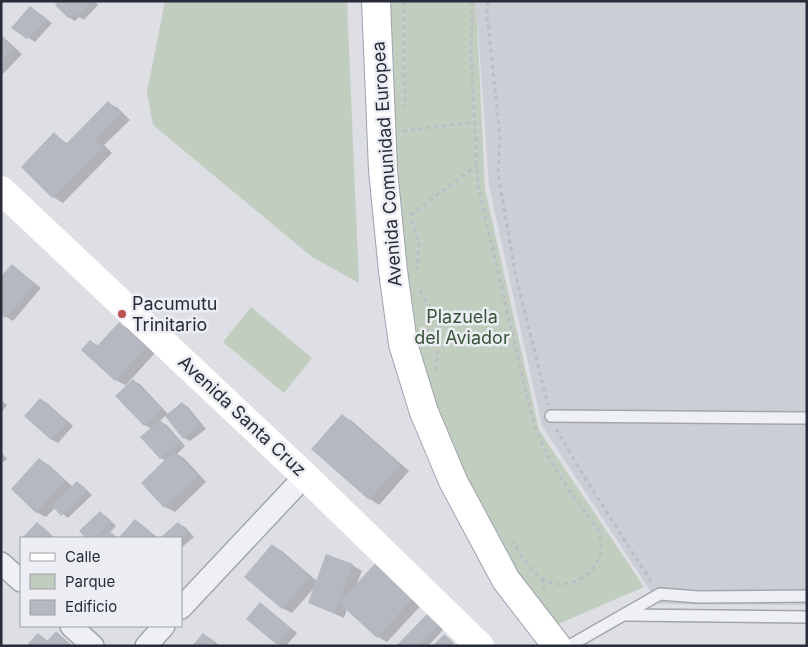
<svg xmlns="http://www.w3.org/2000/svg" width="808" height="647" viewBox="0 0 808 647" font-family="Inter,sans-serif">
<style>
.built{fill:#ccced6}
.green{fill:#c1cebf}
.shadow{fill:#0003}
.building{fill:#b5b8c1}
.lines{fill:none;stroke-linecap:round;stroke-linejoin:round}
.service-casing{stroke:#a3a6ae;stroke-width:14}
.minor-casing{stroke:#a3a6ae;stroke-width:24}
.primary-casing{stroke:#9ea2af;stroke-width:30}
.path{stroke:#bbbdc4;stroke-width:3;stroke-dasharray:4 4;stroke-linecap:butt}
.service{stroke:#eff0f4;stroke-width:11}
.minor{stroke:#eff0f4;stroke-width:21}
.secondary{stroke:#fff;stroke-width:28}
.primary{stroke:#fff;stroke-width:28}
.poi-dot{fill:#bd5050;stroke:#eceef3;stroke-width:2}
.labels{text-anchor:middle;stroke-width:5;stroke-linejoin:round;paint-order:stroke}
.street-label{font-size:18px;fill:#282c3a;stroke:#eceef3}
.poi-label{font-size:18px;fill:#282c3a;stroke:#eceef3;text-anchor:start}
.park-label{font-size:18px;fill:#385438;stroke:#eceef3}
</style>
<rect width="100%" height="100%" fill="#dddfe5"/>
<path class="built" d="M476,1H807V605L659,604L542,426L489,186Z"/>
<path class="green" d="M165,1H347L359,283L312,257L153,125L147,92Z
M389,1H476L485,189L539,430L644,587L556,625L513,576L458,474L411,338L396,224Z
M251,307L312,358L284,393L223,342Z"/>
<path class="shadow" d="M60,1H95L98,5L84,20L79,17L75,21L68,17Z
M36,11L52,23L35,42L13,28Z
M1,35L22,54L1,76Z
M108,103L118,108L130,120L104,145L112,153L63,203L53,197L23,167L54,134L68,144Z
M12,265L41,288L13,321L1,313Z
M119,324L129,329L155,353L126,385L128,386L133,381L140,384L168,414L182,403L188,407L206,429L190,441L184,438L166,415L160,421L167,425L185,446L177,454L184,458L206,482L175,512L165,507L166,461L161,458L142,437L151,429L145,425L117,396L127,386L116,380L90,341L99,346Z
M40,399L47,403L73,426L58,443L51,439Z
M1,400L7,405L1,413Z
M342,416L352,421L409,471L379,505L370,499L313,449Z
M1,452L7,459L1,464Z
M40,460L49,465L73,487L78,483L84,487L92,495L68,518L55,508L46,517L36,512Z
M100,513L106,516L116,526L110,532L118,538H88L81,531Z
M135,520L141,524L158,538H122L121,537Z
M38,524L44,528L55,538H25Z
M179,524L185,527L194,537L181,548V538H162Z
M273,546L282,551L317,581L352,565L362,571L356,586L427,599L387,642L378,637L347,609L344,618L309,603L315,587L292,613L282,608Z
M261,604L297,633L286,646L278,644L248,619Z
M427,616L444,629L428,646H398Z
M56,632L73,646H28L38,634L48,641Z
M203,634L213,640L220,646H194Z"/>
<path class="building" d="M58,1H92L77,17L73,13L68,18L55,5Z
M30,6L47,19L27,39L11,28Z
M1,37L13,48L1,61Z
M108,101L121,114L95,139L103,147L52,198L21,167L54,132L66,144Z
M12,264L35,284L5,318L1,314V276Z
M119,322L146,347L115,381L81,350L90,340L97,346Z
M133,379L162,409L144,426L115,396Z
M40,398L67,422L51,440L24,416Z
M182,402L200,425L183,439L165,416Z
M342,414L400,465L369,500L311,449Z
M160,420L180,442L160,459L140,437Z
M174,451L198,476L164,508L141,483Z
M39,458L65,481L36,513L11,489Z
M77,481L87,491L61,516L52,506Z
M100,511L111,522L94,538H86L79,531Z
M135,519L152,534L148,538H120L119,537Z
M37,522L54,538H22Z
M178,522L188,533L181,539L160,538Z
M109,530L117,538H99Z
M272,544L310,576L282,609L244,577Z
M326,554L353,564L334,613L308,603Z
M380,558L418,592L377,638L339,603Z
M260,602L291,628L277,645L246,619Z
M427,614L439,625L418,646H396Z
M56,631L70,644L68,646H26L38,633L47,641Z
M203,633L218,646H192Z
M444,634L454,643L451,646H433Z"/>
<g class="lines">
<g class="service-casing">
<path id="service" d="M551,416L807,418
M626,615L807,617
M569,646L660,594L698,597L807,596"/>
</g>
<g class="minor-casing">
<path id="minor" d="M1,563L21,581
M181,608L305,476
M71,626L93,646
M146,646L164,626"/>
</g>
<g class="primary-casing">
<path id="primary" d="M376,1L383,170L393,271L403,344L424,412L453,481L506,580L557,646"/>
</g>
<path class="path" d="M404,1L405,107
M472,1L471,57L478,186L531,413C544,460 571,492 599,531C600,538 602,546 600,554C594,578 564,593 542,578C529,570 521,555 513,542
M488,1L487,14L500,137L498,173L516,277L548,405
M403,131L474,122
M410,215L477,165
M412,220L419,245L417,270
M420,291C424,299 430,306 434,314C442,331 437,353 436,372
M556,429L587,481L652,583
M542,579L544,591"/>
<use href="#service" class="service"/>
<use href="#minor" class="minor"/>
<path class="secondary" d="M1,190L305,476L480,646"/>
<use href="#primary" class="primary"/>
</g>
<circle class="poi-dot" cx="122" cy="314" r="5"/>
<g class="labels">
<g class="street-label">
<text transform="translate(387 164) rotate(-94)" y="6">Avenida Comunidad Europea</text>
<text transform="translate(242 416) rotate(43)" y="6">Avenida Santa Cruz</text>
</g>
<g class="poi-label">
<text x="132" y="310">Pacumutu<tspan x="132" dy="21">Trinitario</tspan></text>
</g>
<g class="park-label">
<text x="462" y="323">Plazuela<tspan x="462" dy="21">del Aviador</tspan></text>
</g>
</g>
<rect width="808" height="647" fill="none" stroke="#282c3a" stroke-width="5"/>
<rect x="20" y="537" width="162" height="90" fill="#eceef3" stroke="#9ea0a9"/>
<rect x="30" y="553" width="25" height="8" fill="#ffffff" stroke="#9ea0a9"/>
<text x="65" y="562" font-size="15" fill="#282c3a">Calle</text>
<rect x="30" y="574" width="25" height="15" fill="#c1cebf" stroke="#9ea0a9"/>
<text x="65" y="587" font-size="15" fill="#282c3a">Parque</text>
<rect x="30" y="600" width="25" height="15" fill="#b5b8c1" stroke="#9ea0a9"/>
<text x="65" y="612" font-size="15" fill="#282c3a">Edificio</text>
</svg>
